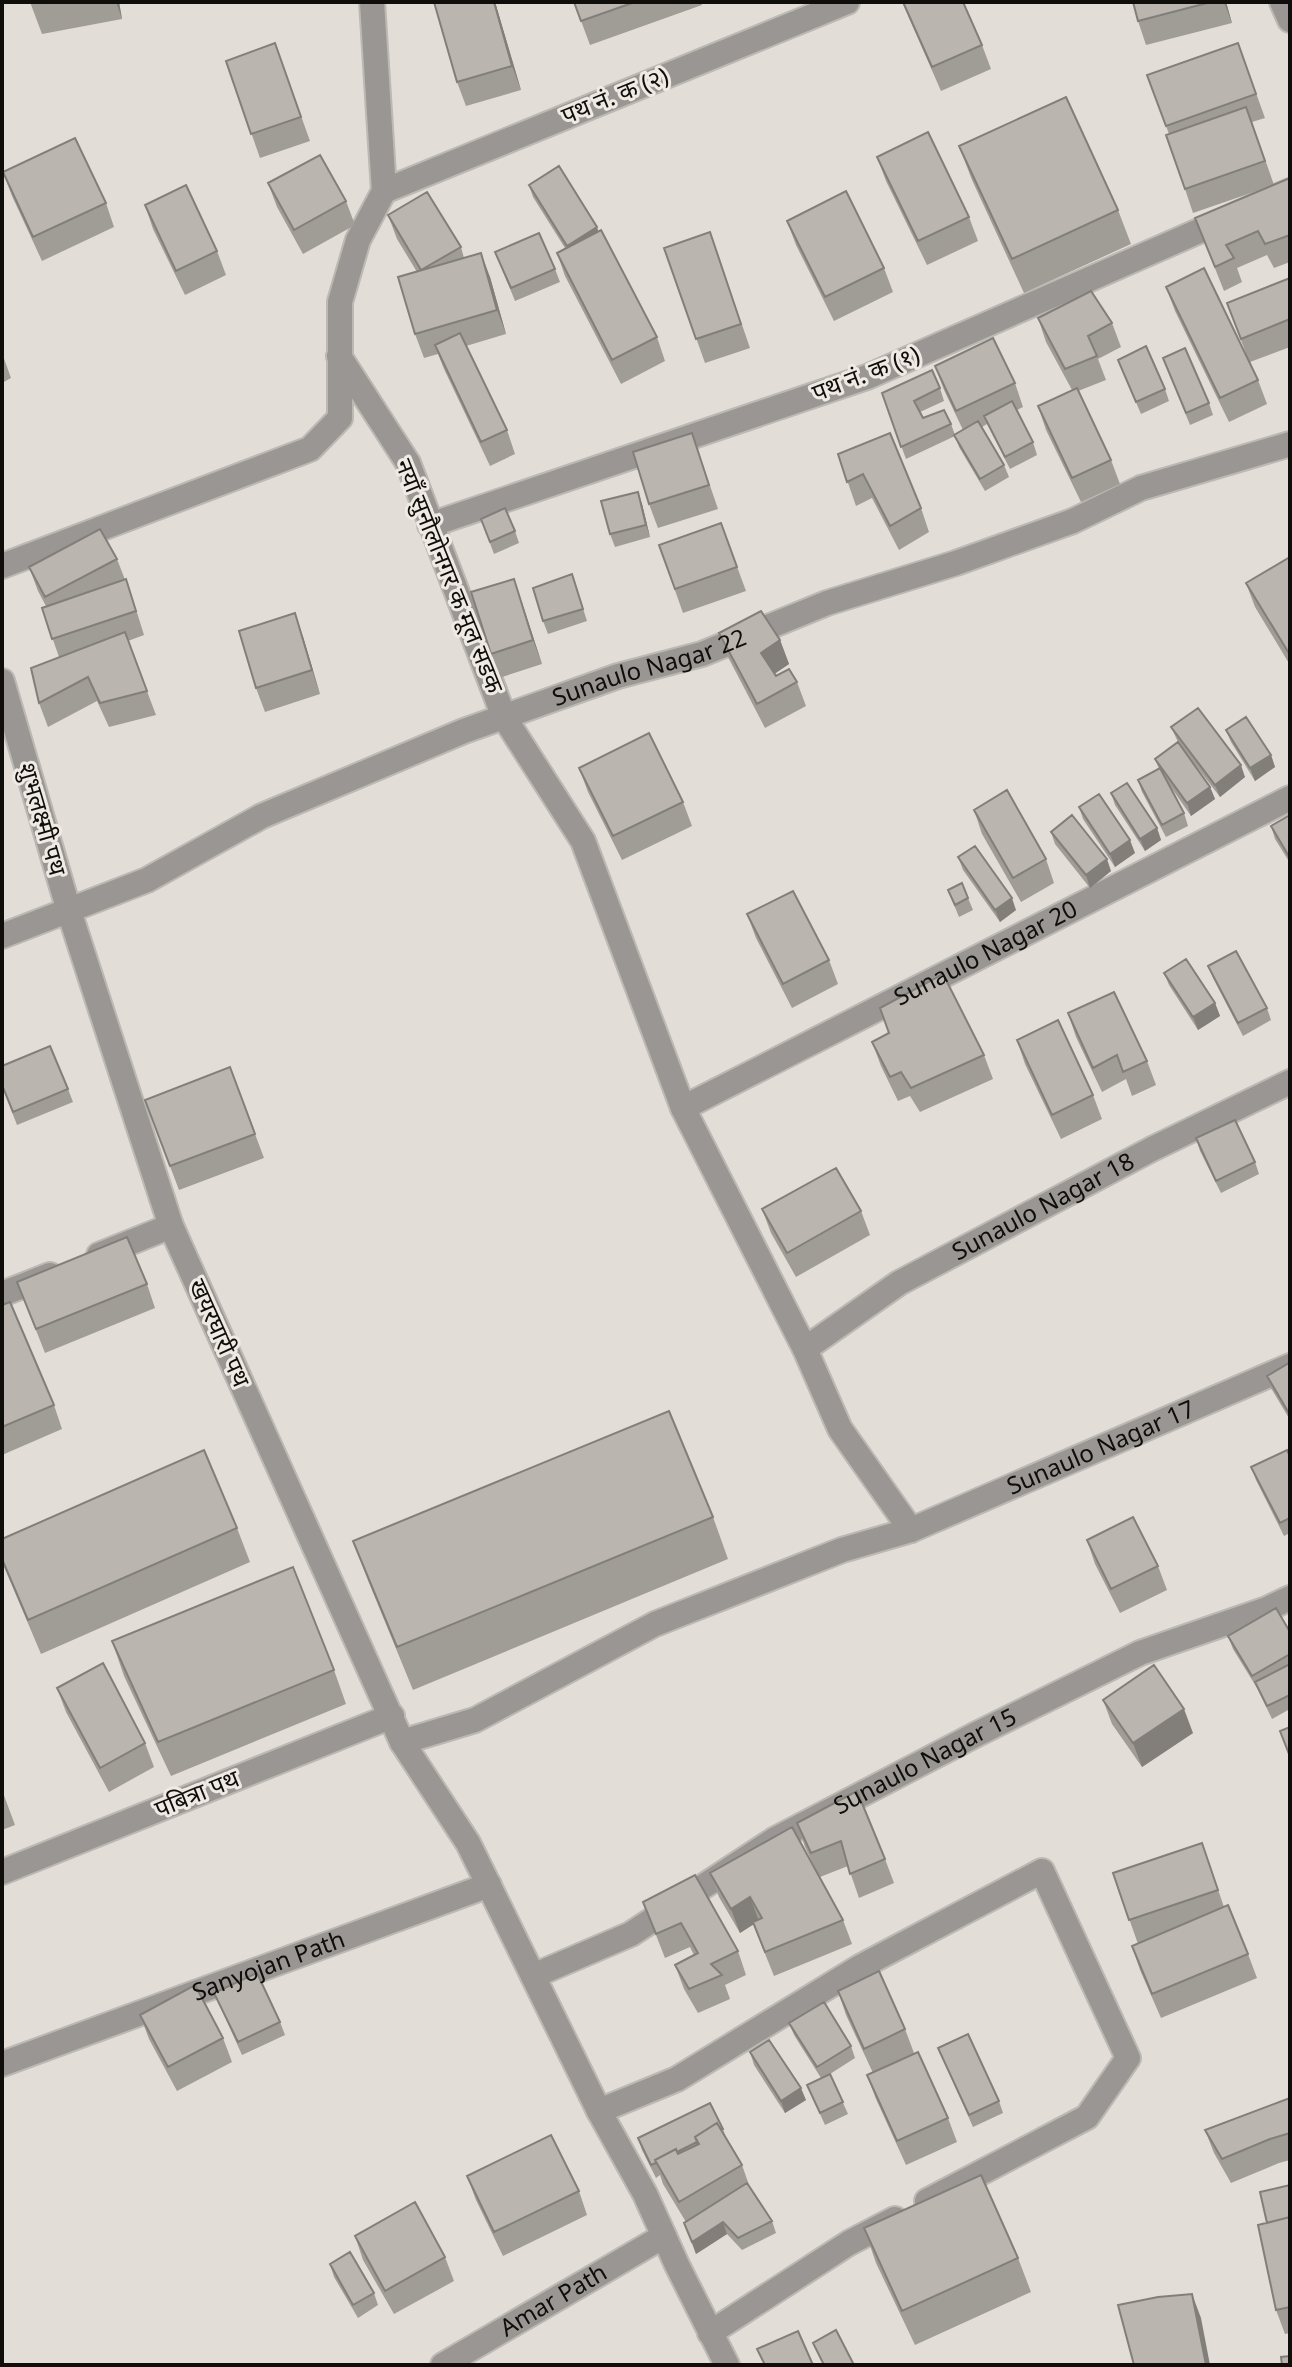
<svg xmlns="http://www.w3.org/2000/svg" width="1292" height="2367" viewBox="0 0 1292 2367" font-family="'Noto Sans','Noto Sans Devanagari',sans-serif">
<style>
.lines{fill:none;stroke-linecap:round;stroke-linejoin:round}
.minor-casing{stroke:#bcb9b2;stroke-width:28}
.minor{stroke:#999694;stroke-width:24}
.wall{fill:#a09c96}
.shaded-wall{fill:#827f7a}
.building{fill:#bab5af;stroke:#827f7a;stroke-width:2}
.labels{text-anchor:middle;stroke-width:6;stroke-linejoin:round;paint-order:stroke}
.street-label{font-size:24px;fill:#0f0e0b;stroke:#efebe4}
</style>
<rect width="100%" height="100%" fill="#e2ded7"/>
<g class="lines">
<g class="minor-casing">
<g id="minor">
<path d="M372,2L384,191"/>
<path d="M1282,2L1290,20"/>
<path d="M384,191L847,2"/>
<path d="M339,356L408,463L504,717L583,841L683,1108L805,1349L840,1429L911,1530"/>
<path d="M430,525L867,377L1290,191"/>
<path d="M2,566L310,449L340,418V302L358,240L384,191"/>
<path d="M2,681L69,911L171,1226L402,1742L468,1843L599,2111L645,2194L677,2265L727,2365"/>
<path id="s1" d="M2,936L147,880L262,816L464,731L618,676L702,654L827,603L956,563L1073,521L1141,488L1290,444"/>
<path id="s2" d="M683,1108L1290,798"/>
<path d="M99,1255L171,1226"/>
<path d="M2,1294L50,1275"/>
<path id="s3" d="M805,1349L899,1283L1152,1149L1290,1082"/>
<path id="s4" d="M402,1742L475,1720L655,1624L842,1550L911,1530L1290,1366"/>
<path d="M2,1872L392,1716"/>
<path id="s5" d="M533,1976L631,1934L774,1840L975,1735L1140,1653L1267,1609L1290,1598"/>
<path id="s6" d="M2,2064L489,1885"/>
<path d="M599,2111L677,2079L860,1967L1042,1871L1128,2058L1087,2117L927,2201"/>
<path d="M710,2333L849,2243L895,2219"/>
<path id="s7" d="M443,2365L664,2236"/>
</g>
</g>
<use href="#minor" class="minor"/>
</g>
<path class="wall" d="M30,2H119L122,19L42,34Z
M495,2L521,90L466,106L457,82Z
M574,2H701L702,5L590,45Z
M902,2H963L982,45L991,69L941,91Z
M1133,2H1226L1232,23L1146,45L1138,21Z
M275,43L310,141L260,158L226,61Z
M1238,43L1265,118L1252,122L1274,185L1193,213L1185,189L1169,134L1147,75Z
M959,146L1118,210L1131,244L1024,293L972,180Z
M877,157L969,217L978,241L927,265L886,181Z
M3,172L106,203L114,227L42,261L12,196Z
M1290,178V262L1274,268L1267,255L1237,268L1242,282L1224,291L1195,218Z
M268,183L346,201L355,225L303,254L277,207Z
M529,185L598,231L657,337L665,361L621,384L565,276L557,253L565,248L533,197Z
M145,205L217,251L226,275L185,295L153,229Z
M388,215L461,247L464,258L490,277L506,334L466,346L507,430L515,454L490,466L444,369L438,354L424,358L415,334L417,272L397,239Z
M787,221L884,268L893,292L834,321L796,245Z
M710,232L750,348L705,363L664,248Z
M495,252L555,269L560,282L515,301Z
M1290,278V347L1250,362L1258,380L1267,404L1229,422L1175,311L1166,287L1247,356L1227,303Z
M1038,318L1112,323L1121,347L1098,359L1106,380L1078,391L1111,460L1120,484L1081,502L1046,430L1038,406L1072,390L1046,342Z
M2,353L11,378L2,383Z
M1163,358L1209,403L1213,415L1190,425Z
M1118,360L1165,389L1169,401L1141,414Z
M935,366L1015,383L1023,407L1017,410L1033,442L1037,455L1010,469L987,424L982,427L1004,465L1009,477L985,491L959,447L955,436L906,459L882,393L940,388L944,401L920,412L923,418L951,424L955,435L963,430L944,390Z
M692,433L718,509L658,528L649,504Z
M838,454L921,508L929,532L899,550L872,498L856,506Z
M642,504L650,537L615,547L610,534Z
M481,519L515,531L519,543L494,554Z
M721,523L746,591L683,613L659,545Z
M1290,557V665L1255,607L1246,583Z
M117,559L134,603L144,635L128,641L156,715L109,727L97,701L48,727L39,703L59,657L42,608L46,606L38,591L29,567Z
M576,587L587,621L548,634L543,621Z
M522,603L542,664L499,678L491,654Z
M719,633L780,640L789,664L774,674L776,676L797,682L806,706L765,728L728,657Z
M303,637L320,694L265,712L256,688Z
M1171,727L1245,777L1220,797L1180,745L1210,787L1215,799L1191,816L1166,780L1184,813L1188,826L1166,837L1142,792L1138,780L1159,769L1155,759L1178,742Z
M1226,730L1271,755L1275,767L1255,781L1231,742Z
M579,768L683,802L692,826L622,860L588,792Z
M1111,793L1157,828L1161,840L1145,851L1115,805Z
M1079,807L1135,853L1115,867L1083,819Z
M974,810L1046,859L1054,883L1021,902L982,834Z
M1290,815V863L1275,839L1271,826Z
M1051,832L1111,871L1090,888L1055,844Z
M958,857L1016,910L1000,922L963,870Z
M948,890L968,898L973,910L959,917Z
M747,914L829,960L838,984L792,1008L756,938Z
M1208,966L1267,1008L1271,1020L1243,1036L1213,978Z
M1164,973L1215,1003L1220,1016L1198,1030L1169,985Z
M1068,1013L1147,1061L1156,1085L1132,1096L1126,1079L1102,1092L1076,1037Z
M1017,1040L1093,1095L1102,1119L1061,1139L1025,1064Z
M872,1042L984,1055L993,1079L920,1112L910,1096L898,1101L881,1066Z
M230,1067L264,1158L179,1190L145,1100Z
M2,1086L68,1089L73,1102L17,1125Z
M1196,1138L1255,1162L1259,1174L1221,1193L1200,1151Z
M762,1209L861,1211L870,1235L796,1277L771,1233Z
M17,1282L147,1284L155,1308L45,1353Z
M2,1305L54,1405L62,1429L2,1455Z
M1290,1365V1420L1271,1388L1267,1376Z
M1290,1456V1533L1284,1536L1256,1480L1251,1467Z
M713,1517L728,1559L413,1690L369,1583L353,1541Z
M237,1528L250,1562L41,1654L2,1562V1559Z
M1087,1540L1158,1566L1167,1590L1120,1613L1095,1564Z
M1290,1632V1709L1272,1719L1257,1688L1233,1649L1228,1636Z
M112,1641L334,1670L346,1704L171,1776L124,1676Z
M57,1688L145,1743L154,1767L109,1792L66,1712Z
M1103,1700L1193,1733L1142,1767L1112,1724Z
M2,1790L15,1825L2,1830Z
M797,1823L885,1859L894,1883L859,1898L848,1866L820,1877L843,1920L852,1944L774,1976L753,1924L740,1933L719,1897L710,1873L817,1872L805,1847Z
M1202,1843L1224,1907L1248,1954L1257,1978L1161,2018L1140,1970L1132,1946L1138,1944L1113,1873Z
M643,1902L738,1951L746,1975L725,1985L730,1999L698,2013L684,1989L675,1965L694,1955L690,1947L665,1958Z
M838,1991L905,2029L914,2053L948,2118L957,2142L906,2165L876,2099L867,2075L873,2073L846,2015Z
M214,1993L280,2022L285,2035L242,2055Z
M140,2015L223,2038L232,2062L177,2091L149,2039Z
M789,2023L851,2046L855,2058L830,2074L848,2114L825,2125L807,2085L821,2078L794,2035Z
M938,2048L999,2101L1003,2113L973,2127Z
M750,2052L806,2100L785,2113L754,2065Z
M1290,2098V2160L1279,2163L1231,2183L1214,2153L1205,2130Z
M723,2129L726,2138L742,2165L749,2185L772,2221L776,2233L742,2250L727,2234L696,2254L684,2223L686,2222L663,2184L660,2175L656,2178L642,2150L638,2138Z
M467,2176L579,2191L587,2215L503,2256L476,2200Z
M1290,2185V2333L1285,2334L1276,2310L1267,2223Z
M864,2228L1018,2258L1031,2292L915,2345L876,2263Z
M355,2236L445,2257L454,2281L394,2314L363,2260Z
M330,2264L374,2293L378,2305L358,2318L334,2277Z"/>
<path class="shaded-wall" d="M116,2H119L122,19Z
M494,2H495L521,90L512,66Z
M1224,2H1226L1232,23Z
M597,227L601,240L571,258L567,246Z
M481,253L490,277L506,334L497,310Z
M638,492L642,504L650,537L646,525Z
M514,579L522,603L542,664L533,640Z
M295,613L303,637L320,694L312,670Z
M780,640L789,664L770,677L761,653Z
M1271,755L1275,767L1255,781L1250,768Z
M1241,765L1245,777L1220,797L1215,785Z
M1210,787L1215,799L1191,816L1187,803Z
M1157,828L1161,840L1145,851L1140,839Z
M1130,840L1135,853L1115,867L1110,854Z
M1107,859L1111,871L1090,888L1086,875Z
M1012,898L1016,910L1000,922L995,910Z
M1215,1003L1220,1016L1198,1030L1193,1017Z
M1184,1709L1193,1733L1142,1767L1133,1743Z
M750,1897L759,1921L740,1933L731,1909Z
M801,2088L806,2100L785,2113L781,2101Z
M723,2222L727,2234L696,2254L692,2242Z
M1192,2294L1201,2318L1210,2365H1206Z"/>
<path class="building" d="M434,2H494L512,66L457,82Z
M574,2H635L581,21Z
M903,2H963L982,45L932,67Z
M1133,2H1211L1138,21Z
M275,43L301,117L251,134L226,61Z
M1238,43L1256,94L1166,126L1147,75Z
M1066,97L1118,210L1012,259L959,146Z
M1246,107L1265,161L1185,189L1166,135Z
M928,132L969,217L918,241L877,157Z
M75,138L106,203L33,237L3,172Z
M320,155L346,201L294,230L268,183Z
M559,166L597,227L567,246L529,185Z
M1290,178V235L1265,244L1258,231L1226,245L1234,258L1215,267L1195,218Z
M186,185L217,251L176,271L145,205Z
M846,191L884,268L825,297L787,221Z
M427,192L461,247L421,270L388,215Z
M601,230L657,337L612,360L557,253Z
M710,232L741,324L696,339L664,248Z
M539,233L555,269L511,288L495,252Z
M481,253L497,310L415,334L398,277Z
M1204,268L1258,380L1220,398L1166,287Z
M1290,278V319L1241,339L1227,303Z
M1091,291L1112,323L1088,336L1097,356L1065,369L1038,318Z
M460,333L507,430L481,442L435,345Z
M993,338L1015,383L956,411L935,366Z
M1146,346L1165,389L1136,402L1118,360Z
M1185,348L1209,403L1186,413L1163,358Z
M932,370L940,388L914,401L923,418L944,410L951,424L901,447L882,393Z
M1077,388L1111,460L1072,478L1038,406Z
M1012,401L1033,442L1005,457L984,416Z
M978,421L1004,465L980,479L954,435Z
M692,433L709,485L649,504L633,452Z
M890,433L921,508L890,526L863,474L847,482L838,454Z
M638,492L646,525L610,534L601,501Z
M505,508L515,531L490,542L481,519Z
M721,523L737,567L675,589L659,545Z
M100,529L117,559L45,597L29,567Z
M1290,557V655L1246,583Z
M572,574L583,609L543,621L533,588Z
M126,579L136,611L52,639L42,608Z
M514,579L533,640L491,654L471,592Z
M761,611L780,640L761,653L776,676L789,669L797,682L757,704L719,633Z
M295,613L312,670L256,688L239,631Z
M125,632L147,691L100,703L88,677L39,703L31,668Z
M1198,708L1241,765L1215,785L1171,727Z
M1246,717L1271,755L1250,768L1226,730Z
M649,733L683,802L613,836L579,768Z
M1178,742L1210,787L1187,803L1155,759Z
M1160,768L1184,813L1162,825L1138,780Z
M1127,783L1157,828L1140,839L1111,793Z
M1007,790L1046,859L1013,878L974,810Z
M1099,794L1130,840L1110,854L1079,807Z
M1072,815L1107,859L1086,875L1051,832Z
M1290,815V858L1271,826Z
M975,846L1012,898L995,910L958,857Z
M962,883L968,898L955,905L948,890Z
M793,891L829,960L783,984L747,914Z
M1236,951L1267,1008L1238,1023L1208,966Z
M1186,959L1215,1003L1193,1017L1164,973Z
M943,974L984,1055L911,1088L901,1072L890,1077L872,1042L889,1033L880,1008Z
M1114,992L1147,1061L1123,1072L1117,1055L1093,1068L1068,1013Z
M1058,1020L1093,1095L1052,1115L1017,1040Z
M50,1046L68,1089L13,1112L2,1085V1066Z
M230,1067L255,1134L170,1166L145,1100Z
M1235,1120L1255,1162L1216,1181L1196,1138Z
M836,1168L861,1211L787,1253L762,1209Z
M127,1237L147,1284L36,1329L17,1282Z
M10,1302L54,1405L2,1427V1305Z
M1289,1363L1290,1365V1415L1267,1376Z
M669,1411L713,1517L397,1647L353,1541Z
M204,1450L237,1528L28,1620L2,1559V1539Z
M1287,1450L1290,1456V1518L1280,1523L1251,1467Z
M1133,1517L1158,1566L1111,1589L1087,1540Z
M293,1567L334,1670L158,1742L112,1641Z
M1276,1608L1290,1632V1654L1252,1676L1228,1636Z
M103,1663L145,1743L100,1768L57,1688Z
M1290,1664V1695L1267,1706L1255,1682Z
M1154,1665L1184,1709L1133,1743L1103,1700Z
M1290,1727V1754H1289L1280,1731Z
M857,1791L885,1859L850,1874L841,1841L811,1853L797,1823Z
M792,1827L843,1920L765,1952L753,1922L762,1918L750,1897L731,1909L710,1873Z
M1202,1843L1218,1890L1129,1920L1113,1873Z
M695,1875L738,1951L711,1964L722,1975L689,1989L675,1965L698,1953L681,1923L656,1934L643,1902Z
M1228,1905L1248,1954L1152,1994L1132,1946Z
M879,1971L905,2029L864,2049L838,1991Z
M257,1973L280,2022L238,2042L214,1993Z
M195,1985L223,2038L168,2067L140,2015Z
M824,2002L851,2046L817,2067L789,2023Z
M968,2034L999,2101L969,2115L938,2048Z
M769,2040L801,2088L781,2101L750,2052Z
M918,2052L948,2118L897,2141L867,2075Z
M830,2074L843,2102L820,2113L807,2085Z
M1290,2098V2133L1270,2139L1222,2159L1205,2130Z
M710,2103L723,2129L721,2130L717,2123L695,2137L697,2142L677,2152L676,2149L655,2160L656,2163L651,2165L638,2138Z
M717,2123L742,2165L679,2202L655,2160L676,2149L678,2154L699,2144L695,2137Z
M551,2135L579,2191L494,2232L467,2176Z
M981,2175L1018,2258L902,2311L864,2228Z
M747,2183L772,2221L738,2238L723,2222L692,2242L684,2223Z
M1290,2185V2217L1267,2223L1260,2192Z
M415,2202L445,2257L385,2291L355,2236Z
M1290,2217V2307L1276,2310L1258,2225Z
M350,2252L374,2293L353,2305L330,2264Z
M1192,2294L1206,2365H1134L1118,2305L1158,2297Z
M836,2330L854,2365H824L813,2343Z
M798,2331L813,2365H765L757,2349Z
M1290,2356V2365H1282L1281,2357Z"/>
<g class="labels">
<g class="street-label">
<text transform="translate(615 96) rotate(-22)" y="8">पथ नं. क (२)</text>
<text transform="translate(866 374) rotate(-21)" y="8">पथ नं. क (१)</text>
<text transform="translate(449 576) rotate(68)" y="8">नयाँ सुनौलोनगर क मूल सडक</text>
<text dy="8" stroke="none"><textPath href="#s1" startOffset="702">Sunaulo Nagar 22</textPath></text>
<text transform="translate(42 819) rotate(74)" y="8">शुभलक्ष्मी पथ</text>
<text dy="8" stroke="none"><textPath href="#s2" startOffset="340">Sunaulo Nagar 20</textPath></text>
<text dy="8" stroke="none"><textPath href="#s3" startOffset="278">Sunaulo Nagar 18</textPath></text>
<text transform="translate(219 1333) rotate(66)" y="8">खयरघारी पथ</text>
<text dy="8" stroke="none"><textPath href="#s4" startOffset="760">Sunaulo Nagar 17</textPath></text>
<text dy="8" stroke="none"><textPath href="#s5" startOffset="448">Sunaulo Nagar 15</textPath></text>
<text transform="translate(197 1794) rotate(-22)" y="8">पबित्रा पथ</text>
<text dy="8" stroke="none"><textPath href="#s6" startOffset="284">Sanyojan Path</textPath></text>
<text dy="8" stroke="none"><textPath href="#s7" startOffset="128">Amar Path</textPath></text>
</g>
</g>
<rect width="1292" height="2367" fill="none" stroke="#0f0e0b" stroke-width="8"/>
</svg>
